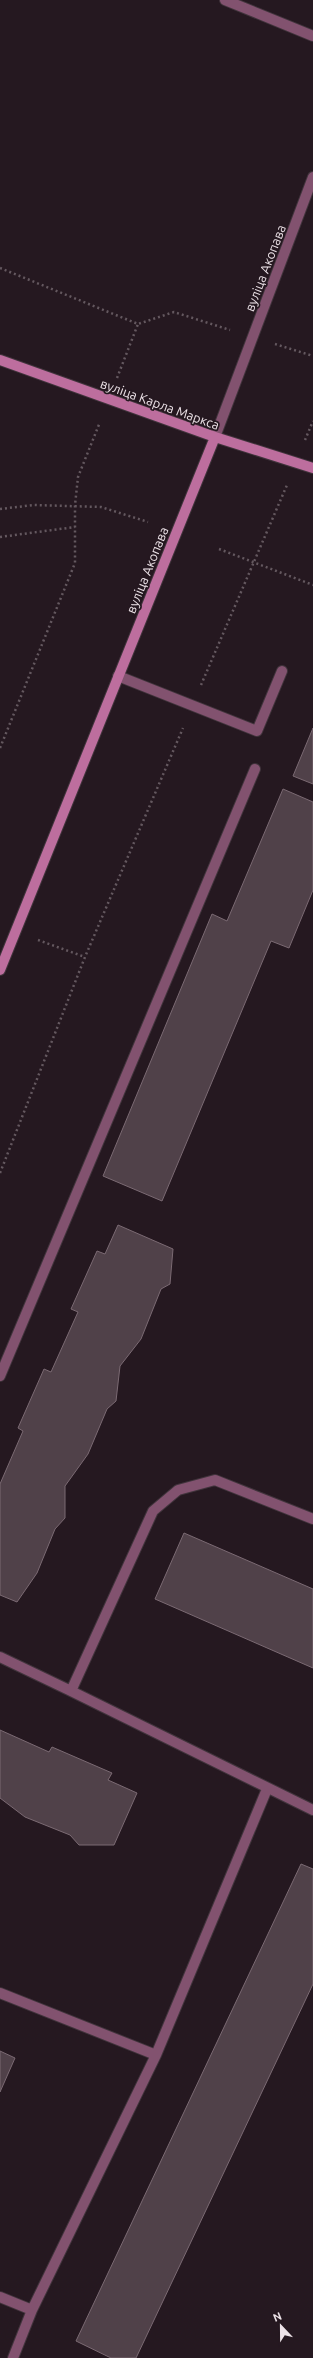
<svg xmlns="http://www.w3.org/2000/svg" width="313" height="2358" viewBox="0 0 313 2358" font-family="Ubuntu,sans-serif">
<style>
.building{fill:#504149;stroke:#7b6a73}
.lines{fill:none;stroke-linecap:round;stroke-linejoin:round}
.lane-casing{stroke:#41343c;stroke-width:12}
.street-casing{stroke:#41343c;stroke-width:12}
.secondary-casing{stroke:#41343c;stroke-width:12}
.path{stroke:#64585f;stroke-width:2.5;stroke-dasharray:2 3;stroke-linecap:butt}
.lane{stroke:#82526f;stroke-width:10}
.street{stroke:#82526f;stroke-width:10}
.secondary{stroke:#bd6e9e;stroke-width:10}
.labels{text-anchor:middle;stroke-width:3.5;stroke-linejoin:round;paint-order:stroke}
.street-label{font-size:13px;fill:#ede3e8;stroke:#251820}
</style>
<rect width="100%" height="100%" fill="#251820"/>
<path class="building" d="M313,728V784L293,776Z
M283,789L313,802V890L289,948L271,941L162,1201L103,1176L212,914L227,921Z
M118,1225L173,1249L170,1284L161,1289L141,1339L120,1366L116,1401L107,1409L88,1454L65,1486V1518L55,1529L37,1573L17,1602L0,1595V1484L23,1431L18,1428L44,1369L51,1372L78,1312L71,1309L97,1251L105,1254Z
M184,1533L313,1589V1668L155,1599Z
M0,1730L49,1752L52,1747L112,1773L108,1780L137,1793L114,1845H79L70,1835L25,1817L0,1798Z
M301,1864L313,1869V1984L136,2358H111L76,2341Z
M0,2051L15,2058L0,2092Z"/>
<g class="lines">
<g class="lane-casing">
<path id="lane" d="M225,0L313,36
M118,676L257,731L282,671
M0,1376L255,769
M0,1657L71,1691L153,1511L178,1490L215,1480L313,1519
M71,1691L313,1810
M0,1993L156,2055L32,2310L13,2358
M156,2055L267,1789
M0,2297L32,2310"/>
</g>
<g class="street-casing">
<path id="street" d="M215,437L313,177"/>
</g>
<g class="secondary-casing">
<path id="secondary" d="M0,360L215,437L313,468
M0,970L215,437"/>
</g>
<path class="path" d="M0,268L138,324L174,312L230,330
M275,344L313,356
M117,378L138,324
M305,440L313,421
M0,509L34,505L101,507L148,522
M0,537L75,527
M219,549L313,585
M201,685L287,485
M0,748L75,563V505L78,477L100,422
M38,940L85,957
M0,1173L85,957L183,728"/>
<use href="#lane" class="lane"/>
<use href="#street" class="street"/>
<use href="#secondary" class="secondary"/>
</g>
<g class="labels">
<g class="street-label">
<text transform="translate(265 268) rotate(-69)" y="5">вуліца Акопава</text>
<text transform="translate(160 404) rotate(20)" y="5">вуліца Карла Маркса</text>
<text transform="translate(147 570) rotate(-68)" y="5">вуліца Акопава</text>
</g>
</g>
<g transform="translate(281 2326) rotate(338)" stroke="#251820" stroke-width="3" paint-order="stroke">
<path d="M0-3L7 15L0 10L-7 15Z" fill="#ede3e8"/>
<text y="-6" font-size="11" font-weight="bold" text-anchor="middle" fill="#ede3e8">N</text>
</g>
</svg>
